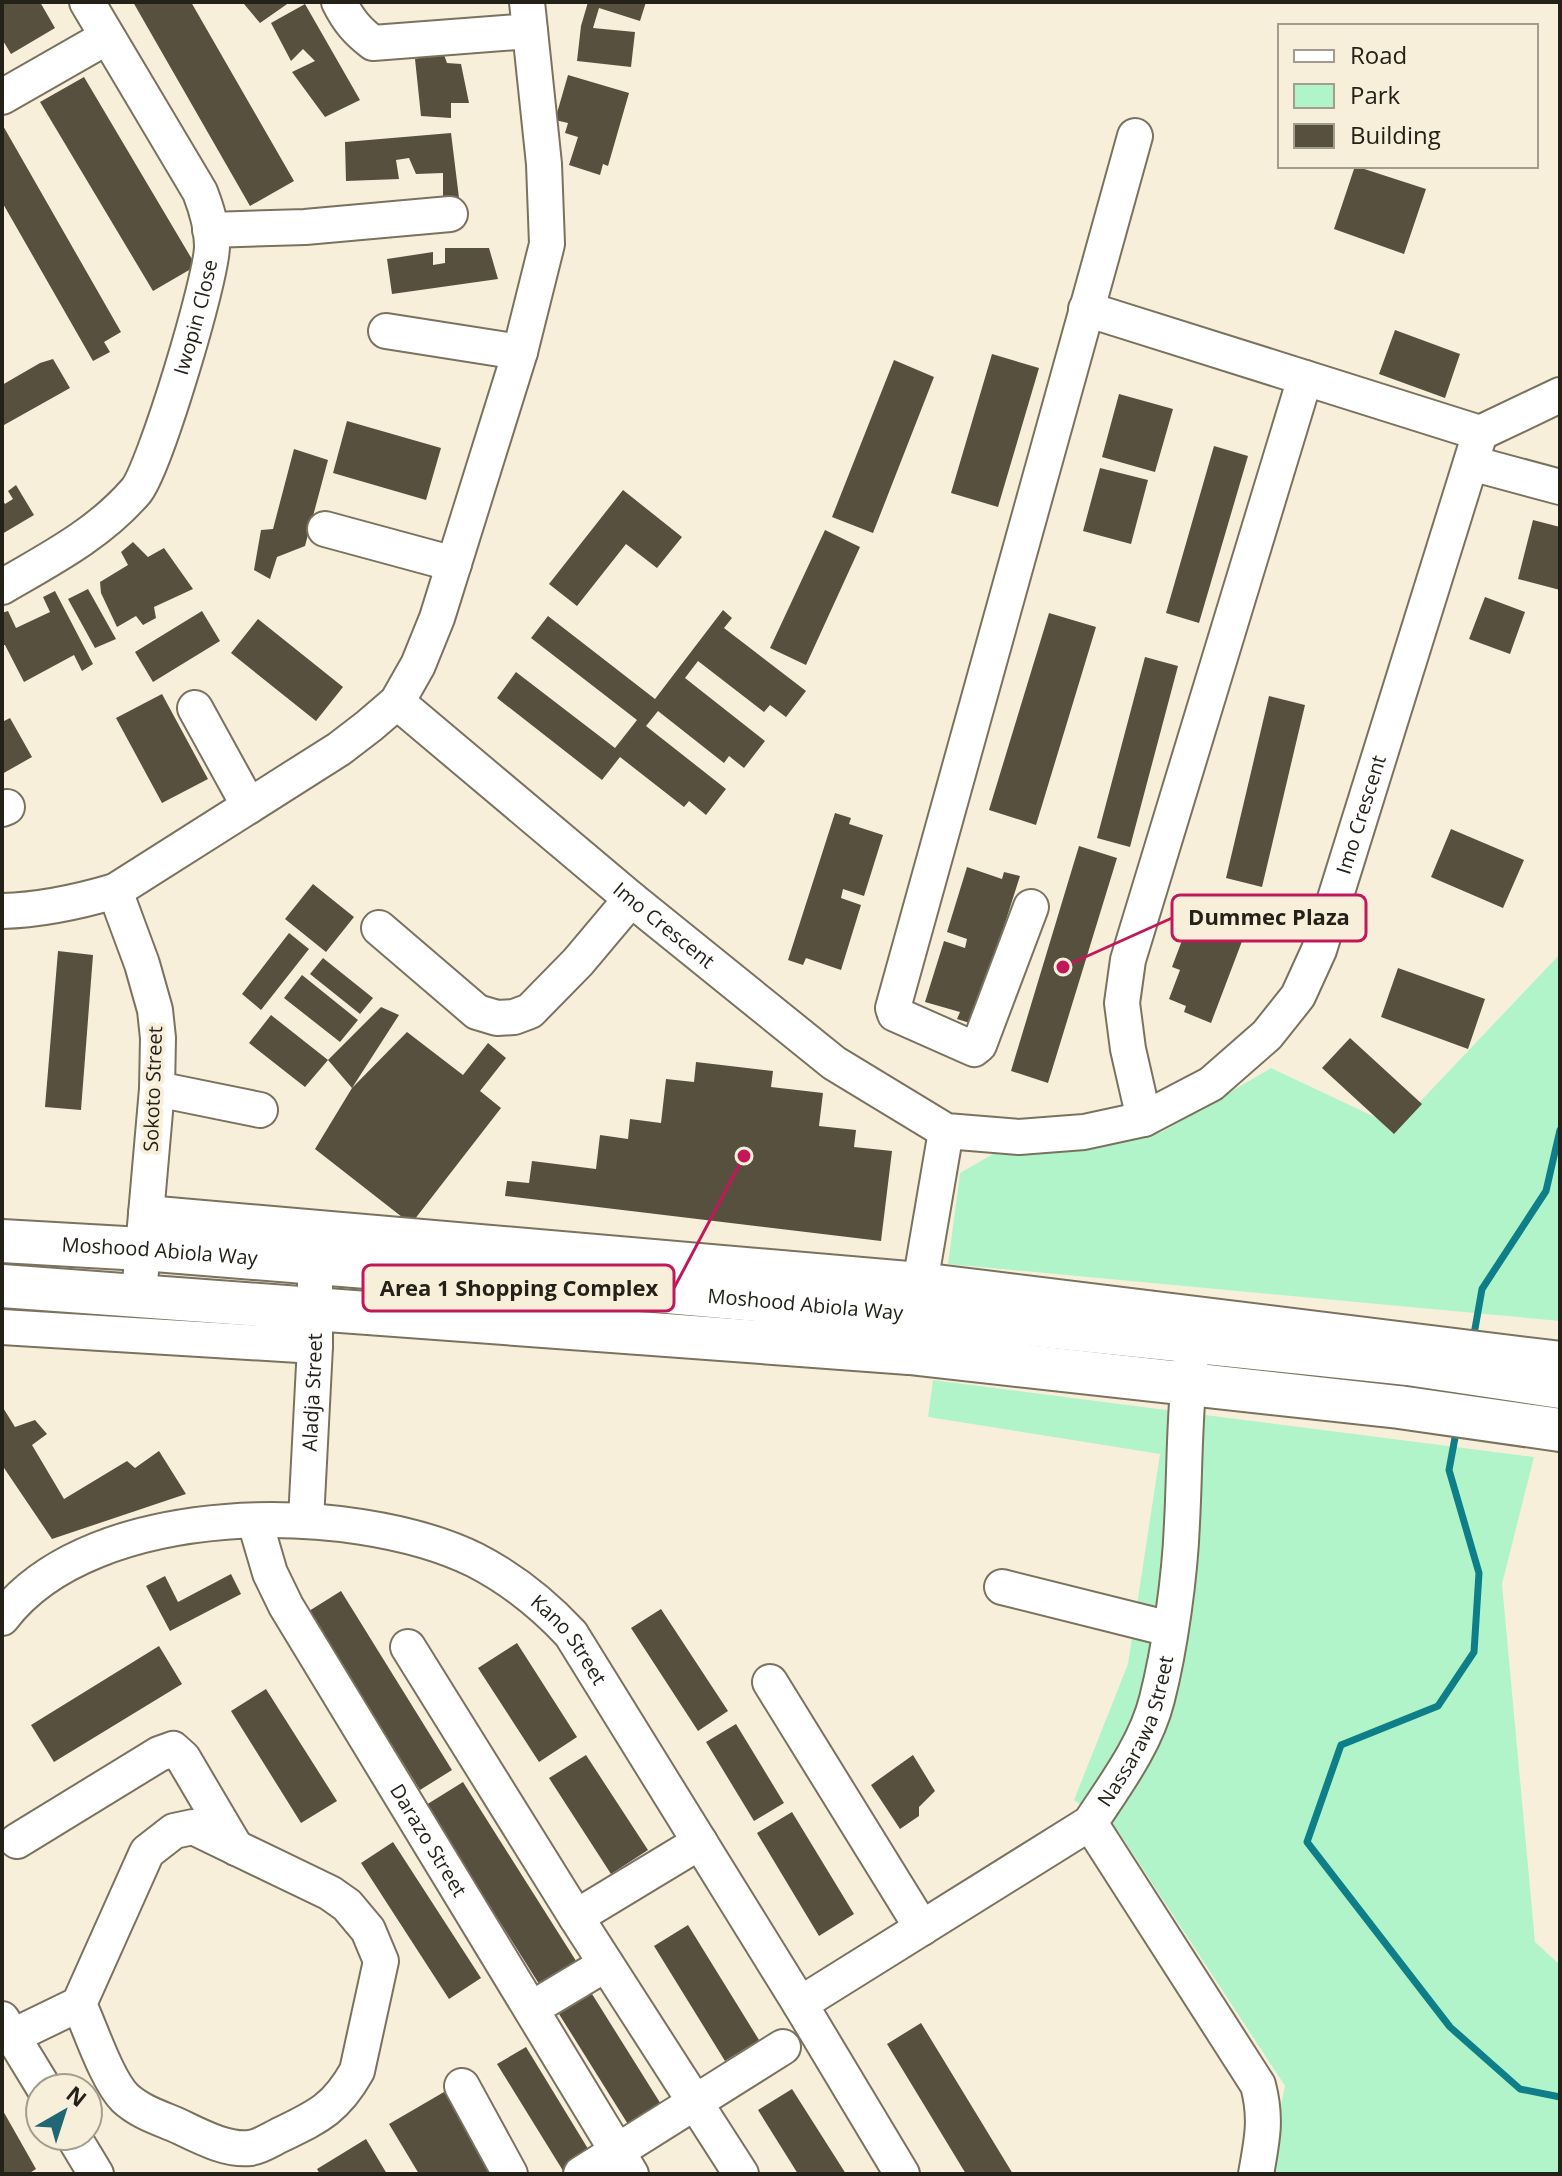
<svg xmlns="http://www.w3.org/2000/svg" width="1562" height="2176" viewBox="0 0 1562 2176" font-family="'Open Sans',sans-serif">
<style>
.green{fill:#b2f4c9}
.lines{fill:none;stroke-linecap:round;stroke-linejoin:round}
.stream{stroke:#0e7f88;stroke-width:7}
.building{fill:#57503e}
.minor-casing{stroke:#79725f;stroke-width:38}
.major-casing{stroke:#79725f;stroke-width:46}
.minor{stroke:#fff;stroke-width:34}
.major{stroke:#fff;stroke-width:42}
.labels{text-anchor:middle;stroke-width:8;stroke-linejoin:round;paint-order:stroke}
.street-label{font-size:20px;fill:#242119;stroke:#f8efda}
.leader{fill:none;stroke:#c2185b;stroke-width:3}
.callout-dot{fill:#c2185b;stroke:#f8efda;stroke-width:3}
.callout{fill:#f8efda;stroke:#c2185b;stroke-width:3}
.callout-label{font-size:22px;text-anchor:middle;font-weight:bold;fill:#242119}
</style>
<rect width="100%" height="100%" fill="#f8efda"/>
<path class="green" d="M1560,954V1321L948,1264L960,1173L993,1154L1162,1132L1271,1068L1396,1127Z
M933,1380L1534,1457L1502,1584L1535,1942L1560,1965V2174H1266L1285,2086L1118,1831L1074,1800L1128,1664L1160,1454L928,1417Z"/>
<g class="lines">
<path class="stream" d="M1473,1340L1482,1289L1546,1191L1560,1130
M1457,1427L1449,1470L1479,1573L1474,1652L1438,1706L1341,1745L1307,1842L1450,2027L1520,2089L1560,2097"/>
</g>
<path class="building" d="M2,2H40L55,28L11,54L2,39Z
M133,2H191L294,181L250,206Z
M251,2H290L260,23L244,4Z
M588,2H646L640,21L599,8L593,28L635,32L631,67L577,61L581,26Z
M305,4L360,100L325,117L292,72L315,61L303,49L291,61L271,23Z
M443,52L447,63L461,64L469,103H451V118L421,116L415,59Z
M568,75L629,93L608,166L603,164L600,175L569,165L578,137L565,133L568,123L555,120Z
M84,77L196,266L153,291L40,102Z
M2,124L121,332L104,342L110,352L93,361L2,202Z
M451,133L459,198L443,197V173L416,174L409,158L396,160L399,179L346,181L345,142Z
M1355,166L1426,189L1404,254L1334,229Z
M445,248H489L498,279L392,294L387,259L433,252V265L445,263Z
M1395,330L1460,354L1445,398L1379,374Z
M992,354L1039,368L998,507L951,493Z
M53,359L70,388L4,425L2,385L40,363Z
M894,360L934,377L873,533L832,517Z
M1119,394L1173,409L1155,472L1102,457Z
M347,421L441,448L426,500L333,473Z
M1214,446L1248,456L1199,623L1166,613Z
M294,449L328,460L305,546L277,557L270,579L254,570L261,530L273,529Z
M1100,468L1148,480L1131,544L1083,531Z
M16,485L34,515L2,534V499L5,504L13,499L8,491Z
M623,490L682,537L657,568L626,544L577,606L549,584Z
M1533,520L1560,527V590L1518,579Z
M825,530L860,547L806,665L770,648Z
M133,542L148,557L164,548L193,589L154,607L156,618L143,625L136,616L117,627L101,593L100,582L128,565L121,552Z
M88,589L116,639L95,648L68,599Z
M55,591L93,664L82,671L74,655L24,682L5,645H2V613L8,611L16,628L50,612L43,597Z
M1485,597L1525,612L1510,654L1469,639Z
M723,610L732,618L724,628L806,691L786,717L770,705L764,712L698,661L685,678L765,741L744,768L729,756L724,763L658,711L646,726L726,789L706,815L689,801L684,807L620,757L602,780L497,698L516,672L615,748L637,720L531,638L548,616L655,699Z
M202,611L220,641L153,682L135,652Z
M1049,613L1096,627L1036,825L989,810Z
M258,619L343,687L316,721L231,653Z
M1145,657L1178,666L1130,847L1097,838Z
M162,694L208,779L162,803L116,718Z
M1269,696L1305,705L1262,887L1226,878Z
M10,718L32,757L2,774V722Z
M835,813L851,818L849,824L883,835L864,896L843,889L841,898L861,905L841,970L806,958L803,965L788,960Z
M1451,829L1524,860L1503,908L1431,877Z
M1079,846L1117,858L1048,1083L1011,1071Z
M967,867L1002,879L1004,872L1020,876L973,1024L957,1019L960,1012L925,1002L944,941L965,948L967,939L947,932Z
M313,884L354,917L326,952L285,919Z
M1210,905L1229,913L1231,907L1252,915L1211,1023L1184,1012L1186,1006L1169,999L1180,970L1172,967L1187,927L1200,932Z
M289,933L309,949L261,1010L242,994Z
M58,951L93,955L81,1110L45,1107Z
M323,958L373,998L360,1014L310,974Z
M1398,968L1485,999L1468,1049L1381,1017Z
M302,975L358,1020L340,1042L284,998Z
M381,1007L399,1015L352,1088L328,1060L305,1087L249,1043L271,1015L328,1060Z
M407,1032L463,1075L488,1043L506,1058L480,1091L501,1108L411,1224L315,1149L352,1088Z
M1350,1038L1422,1104L1394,1134L1322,1068Z
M696,1062L773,1071L771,1087L823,1093L819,1126L856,1130L854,1147L892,1151L881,1241L505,1196L507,1181L529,1183L532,1161L596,1169L600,1135L628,1139L630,1119L661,1123L666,1079L694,1082Z
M2,1406L15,1427L35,1420L47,1434L32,1445L64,1499L127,1461L135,1468L159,1451L186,1494L52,1539L2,1465Z
M231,1574L241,1594L170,1631L146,1586L165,1576L178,1602Z
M341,1591L452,1770L420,1790L309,1611Z
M661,1609L728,1711L698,1731L631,1628Z
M517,1643L577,1737L539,1762L478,1668Z
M159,1646L182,1684L54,1762L31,1725Z
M266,1689L337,1801L301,1823L231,1711Z
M736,1724L784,1803L754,1821L706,1742Z
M586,1755L648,1850L611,1874L549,1778Z
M913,1755L935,1791L919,1807V1816L900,1829L871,1785Z
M463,1782L578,1964L541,1987L426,1805Z
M792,1812L854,1914L819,1936L757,1833Z
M393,1842L481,1978L449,1999L361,1863Z
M688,1925L759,2040L725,2061L654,1946Z
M592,1994L664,2109L631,2129L559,2014Z
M921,2023L1013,2174H966L887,2044Z
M526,2047L593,2157L565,2174L497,2064Z
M792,2089L846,2174H798L758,2110Z
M444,2092L493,2174H419L389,2124Z
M2,2109L36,2169L28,2174H2Z
M366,2139L387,2174H320L317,2169Z"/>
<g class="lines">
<g class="minor-casing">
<g id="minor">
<path d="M339,2C348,20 357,31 373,43L530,31"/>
<path d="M2,97L107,37"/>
<path d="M210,230L305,227L450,214"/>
<path d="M1086,309L1480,433L1560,395"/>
<path d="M386,331L520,352"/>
<path d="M1471,463L1560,487"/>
<path d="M325,529L454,564"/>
<path id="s1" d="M2,587C50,559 99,534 136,491C155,468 212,278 212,246C212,226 207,210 200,192L87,2"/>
<path id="s2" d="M397,702L631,899L834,1063L946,1131L1019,1137L1084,1132L1144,1119L1211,1084L1267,1035L1298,996L1319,950L1480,433"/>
<path d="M195,708L249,806"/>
<path d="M2,809L7,807"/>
<path d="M115,891L142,964L155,1010L158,1038L157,1089L139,1294"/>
<path d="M1031,907L979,1045L974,1049L895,1014L893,1008L1135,136"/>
<path d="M2,911C41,910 78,902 115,891L339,749L369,726L397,702L418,665L437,618L520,352L547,244L544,164L527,2"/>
<path d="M379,928L477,1012L497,1018L514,1017L530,1011L578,962L631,899"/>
<path d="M157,1089L260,1110"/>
<path d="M1144,1119L1128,1049L1122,1003L1128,960L1305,378"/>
<path d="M146,1213L920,1280L1560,1359"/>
<path d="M917,1301L946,1131"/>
<path d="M2,1327L315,1346"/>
<path id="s3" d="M306,1520L315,1346V1263"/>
<path id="s4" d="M255,1522L270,1573L286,1606L631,2174"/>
<path d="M1002,1587L1170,1629"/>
<path id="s5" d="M2,1618C92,1499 352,1500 475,1560C512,1579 543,1604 571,1634L800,2004L902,2174"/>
<path d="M408,1647L576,1917L741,2174"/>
<path d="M770,1682L922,1928"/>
<path d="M1090,1823L1258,2085C1267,2119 1262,2140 1256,2174"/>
<path d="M17,1841L159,1754L173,1749L183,1758L236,1848"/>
<path d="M576,1917L700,1842"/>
<path id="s6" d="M800,2004L1090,1823C1115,1785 1146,1744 1157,1699C1170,1648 1180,1576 1182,1523C1185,1468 1184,1412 1191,1358"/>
<path d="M531,2009L606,1964"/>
<path d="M2,2019L44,2088"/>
<path d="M13,2036L79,2004L147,1852L174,1831L193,1827L330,1893L347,1905L368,1930L381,1961L357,2071C335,2110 317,2117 278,2136C270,2140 259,2147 250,2148C225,2151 196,2134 174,2124C157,2117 139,2111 125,2098C107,2080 90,2028 79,2004"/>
<path d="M462,2086L510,2174"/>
<path d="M73,2136L96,2174"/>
<path d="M581,2174L783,2047"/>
</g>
</g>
<g class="major-casing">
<g id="major">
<path id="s7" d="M2,1241L142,1249L600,1286L1034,1325L1408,1364L1560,1387"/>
<path d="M2,1286L909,1353L1399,1407L1560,1430"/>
</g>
</g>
<use href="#minor" class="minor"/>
<use href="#major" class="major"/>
</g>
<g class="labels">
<g class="street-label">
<text dy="7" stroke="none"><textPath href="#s1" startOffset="350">Iwopin Close</textPath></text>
<text dy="7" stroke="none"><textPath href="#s2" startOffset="1290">Imo Crescent</textPath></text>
<text dy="7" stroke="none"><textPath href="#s2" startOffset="348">Imo Crescent</textPath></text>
<text transform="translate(153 1089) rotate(-88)" y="7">Sokoto Street</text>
<text dy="7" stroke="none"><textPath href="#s7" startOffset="158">Moshood Abiola Way</textPath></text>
<text dy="7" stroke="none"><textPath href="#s7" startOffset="806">Moshood Abiola Way</textPath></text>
<text dy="7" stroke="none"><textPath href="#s3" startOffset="128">Aladja Street</textPath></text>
<text dy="7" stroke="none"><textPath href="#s5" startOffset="630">Kano Street</textPath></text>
<text dy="7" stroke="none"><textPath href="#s6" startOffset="446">Nassarawa Street</textPath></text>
<text dy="7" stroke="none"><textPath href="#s4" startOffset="364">Darazo Street</textPath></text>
</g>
</g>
<path class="leader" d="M1063 967L1172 918M744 1156L674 1288"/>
<g class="callout-dot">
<circle cx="1063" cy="967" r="8"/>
<circle cx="744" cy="1156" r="8"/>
</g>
<g class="callout">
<rect x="1172" y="895" width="194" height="46" rx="8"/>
<rect x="363" y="1265" width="311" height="46" rx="8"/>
</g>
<g class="callout-label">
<text x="1269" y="925">Dummec Plaza</text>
<text x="519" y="1296">Area 1 Shopping Complex</text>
</g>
<rect width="1562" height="2176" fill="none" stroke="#242119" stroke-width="8"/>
<rect x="1278" y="24" width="260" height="144" fill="#f8efda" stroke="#a39d8d" stroke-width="2"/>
<rect x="1294" y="50" width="40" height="12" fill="#ffffff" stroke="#a39d8d" stroke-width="2"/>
<text x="1350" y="64" font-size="24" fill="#242119">Road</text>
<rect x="1294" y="84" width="40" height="24" fill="#b2f4c9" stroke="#a39d8d" stroke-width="2"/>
<text x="1350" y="104" font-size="24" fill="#242119">Park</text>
<rect x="1294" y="124" width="40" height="24" fill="#57503e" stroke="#a39d8d" stroke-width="2"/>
<text x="1350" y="144" font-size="24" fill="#242119">Building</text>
<g transform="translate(64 2112) rotate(39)"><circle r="38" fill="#f8efda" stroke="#a39d8d" stroke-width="2"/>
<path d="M0-6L14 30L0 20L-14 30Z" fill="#1f6774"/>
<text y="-12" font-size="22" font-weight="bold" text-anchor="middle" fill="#242119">N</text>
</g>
</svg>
